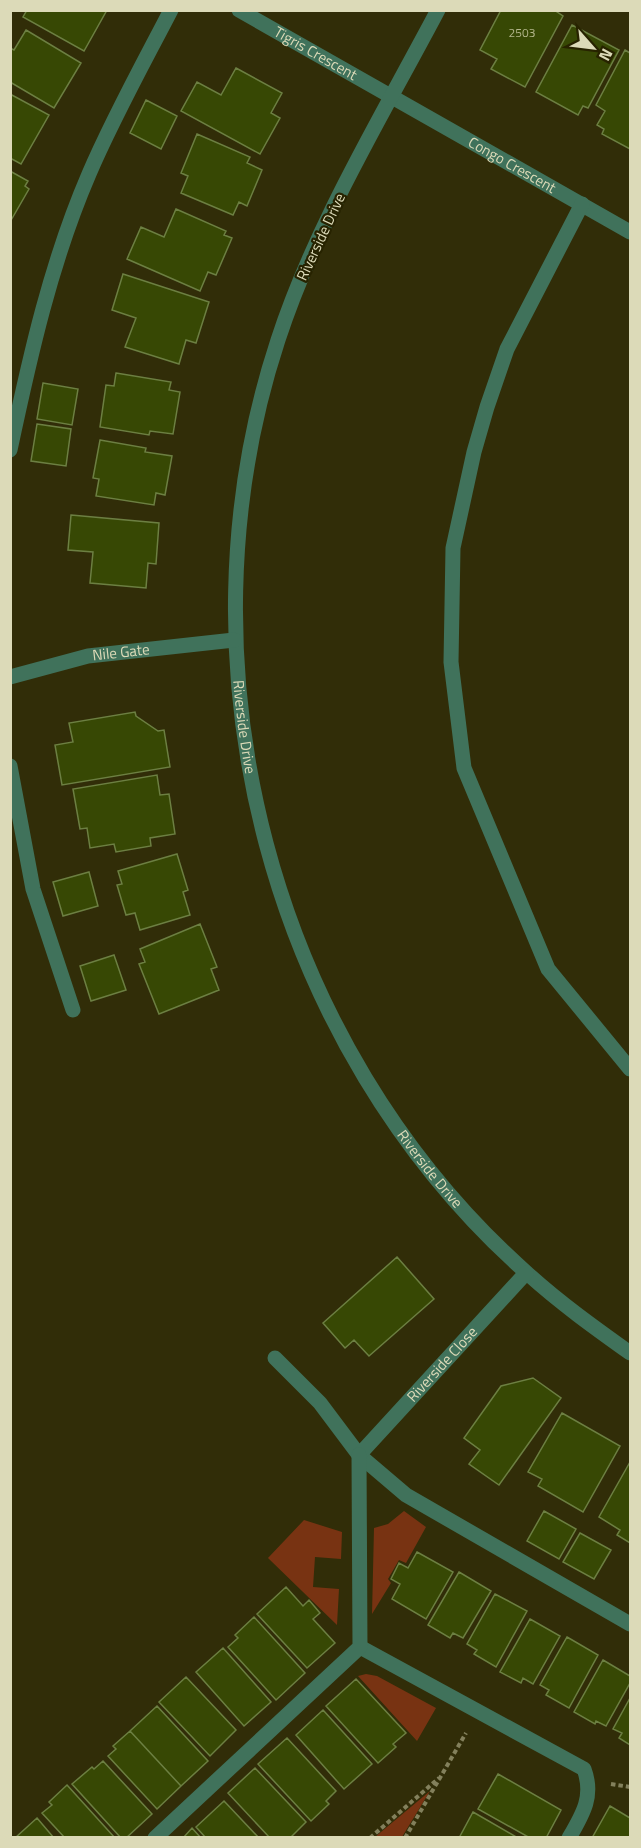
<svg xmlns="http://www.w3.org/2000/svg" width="641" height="1848" viewBox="0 0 641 1848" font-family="'Titillium Web',sans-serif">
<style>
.green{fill:#783312}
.building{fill:#374804;stroke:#6c7f42;stroke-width:1.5}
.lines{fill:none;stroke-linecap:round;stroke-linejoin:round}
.path{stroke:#83805c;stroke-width:4;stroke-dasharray:4.5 3;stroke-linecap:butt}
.minor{stroke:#40725b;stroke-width:15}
.labels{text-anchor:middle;stroke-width:4.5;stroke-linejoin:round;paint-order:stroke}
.number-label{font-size:12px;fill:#b3b68b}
.street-label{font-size:15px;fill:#dcdab8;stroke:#272300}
</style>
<rect width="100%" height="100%" fill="#312d08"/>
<path class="green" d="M404,1511L426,1527L406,1563L399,1560L388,1579L391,1583L372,1614L374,1528L388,1524Z
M304,1520L342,1532L341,1559L315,1557L313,1587L339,1589L337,1625L268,1558Z
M366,1674L377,1676L436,1708L417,1741L358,1676Z
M430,1791L402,1837H375Z"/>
<path class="building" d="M27,10H107L84,51L23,17Z
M501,10H554L563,16L525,87L491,69L497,59L480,50Z
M572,25L619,50L588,108L583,106L578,115L536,92Z
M26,30L81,63L54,108L10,82V48L14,50Z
M625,50L630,53V149L602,134L604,129L597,125L605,111L596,105Z
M236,68L282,93L271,113L280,118L260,154L181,111L197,82L221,95Z
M10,94L49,115L21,164L10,158Z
M146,100L177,116L161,149L130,133Z
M197,134L250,157L247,163L262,170L247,206L239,202L233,215L181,193L188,176L181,173Z
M10,171L28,181L25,186L29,189L10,222Z
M176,209L226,231L224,235L232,238L216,275L208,272L200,291L127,259L141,227L164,237Z
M123,274L209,302L196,343L186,340L179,364L125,347L136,318L112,310Z
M116,373L171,382L169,390L180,392L173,434L150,431L149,435L100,427L106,385L114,386Z
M43,383L78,389L72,425L37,419Z
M37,424L71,429L66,466L31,461Z
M100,440L146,448L145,452L172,456L165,495L156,493L154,505L96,496L99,479L93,478Z
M71,515L159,523L156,564L148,563L146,588L90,583L93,552L68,550Z
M135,712L136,716L158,731L164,730L170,767L62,785L55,745L73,742L69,723Z
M157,775L160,795L169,794L175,834L150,838L151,846L116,852L114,844L90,848L87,828L80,829L73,789Z
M177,854L188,890L183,892L190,915L140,930L135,913L126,915L117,885L122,884L118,871Z
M89,872L98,906L63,916L53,882Z
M200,924L217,967L211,969L219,990L159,1014L139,964L145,962L140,949Z
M114,955L126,990L91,1001L80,966Z
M397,1257L434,1299L369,1356L354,1340L345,1348L323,1323Z
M533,1378L561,1398L499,1485L469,1464L480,1450L464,1438L501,1386Z
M562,1413L620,1446L583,1512L538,1486L542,1479L528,1472Z
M630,1462V1543L617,1535L620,1530L599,1517Z
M544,1511L576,1529L559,1559L527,1541Z
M580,1533L611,1550L594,1579L563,1562Z
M417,1552L453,1572L426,1619L392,1599L400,1584L391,1579L399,1563L408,1568Z
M459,1572L491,1591L463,1638L453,1633L450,1638L428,1625Z
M286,1587L303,1606L309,1600L320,1613L313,1619L335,1643L307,1668L257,1614Z
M495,1594L527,1611L496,1667L474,1654L477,1650L467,1644Z
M254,1617L305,1673L276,1700L228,1647L238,1638L235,1635Z
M530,1619L560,1636L533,1684L523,1678L521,1683L500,1672Z
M567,1637L598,1655L569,1708L546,1695L549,1690L540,1685Z
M223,1648L271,1702L244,1726L196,1672Z
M603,1660L630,1676V1683L606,1726L596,1721L595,1724L574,1712Z
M186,1677L236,1730L210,1756L159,1702Z
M356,1679L406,1733L393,1744L396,1747L378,1763L326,1706Z
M630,1698V1745L619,1738L622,1733L613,1729Z
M157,1706L208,1761L181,1786L130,1731Z
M323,1710L372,1764L344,1789L296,1735Z
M130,1731L181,1786L157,1809L108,1756L116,1749L113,1746Z
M287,1738L336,1791L326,1801L329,1804L311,1821L258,1764Z
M103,1761L152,1814L126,1838H121L72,1784L92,1767L94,1769Z
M255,1768L306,1822L290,1838H270L228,1793Z
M498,1774L561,1810L546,1838H530L478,1809Z
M67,1785L115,1838H65L42,1813L52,1805L49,1802Z
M224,1801L259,1838H206L196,1827Z
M610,1806L630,1818V1838H592Z
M473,1812L518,1838H459Z
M37,1818L54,1838H15Z
M192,1828L201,1838H183Z"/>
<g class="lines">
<path class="path" d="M611,1784L630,1787
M370,1838L439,1778
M405,1838L466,1733"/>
<g class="minor">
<path id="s1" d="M239,10L630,232"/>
<path id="s2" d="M438,10C381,118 316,224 278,340C171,665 270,1046 528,1274C560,1303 595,1328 630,1353"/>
<path d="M582,204L507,349L487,407L474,452L453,548L451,662L464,768L548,969L630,1069"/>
<path d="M10,450C30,356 51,262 89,174C113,118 143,64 171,10"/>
<path id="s3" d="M10,677L88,656L234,640"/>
<path d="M10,766L33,889L73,1010"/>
<path d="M275,1358L320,1403L359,1455L406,1495L630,1624"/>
<path id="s4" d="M359,1455L526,1273"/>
<path d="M360,1647L584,1769C594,1796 583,1814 569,1838"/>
<path d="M155,1838L360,1647L359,1455"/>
</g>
</g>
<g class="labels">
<g class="number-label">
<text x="522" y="37">2503</text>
</g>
<g class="street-label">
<text dy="5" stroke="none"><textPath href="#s1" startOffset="88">Tigris Crescent</textPath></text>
<text dy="5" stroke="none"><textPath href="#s1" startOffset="314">Congo Crescent</textPath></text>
<text transform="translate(321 237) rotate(-65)" y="5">Riverside Drive</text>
<text dy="5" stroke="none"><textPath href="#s3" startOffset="114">Nile Gate</textPath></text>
<text dy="5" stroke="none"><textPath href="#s2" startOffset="759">Riverside Drive</textPath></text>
<text dy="5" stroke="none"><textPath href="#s2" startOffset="1245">Riverside Drive</textPath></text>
<text dy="5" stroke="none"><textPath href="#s4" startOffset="123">Riverside Close</textPath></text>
</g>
</g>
<rect width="641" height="1848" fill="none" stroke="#dcdab8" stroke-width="24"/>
<g transform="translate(593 48) rotate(118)" stroke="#272300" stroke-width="4.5" paint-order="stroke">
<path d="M0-4.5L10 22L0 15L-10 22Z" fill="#dcdab8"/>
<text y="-9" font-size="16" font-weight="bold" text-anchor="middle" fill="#dcdab8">N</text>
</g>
</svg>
